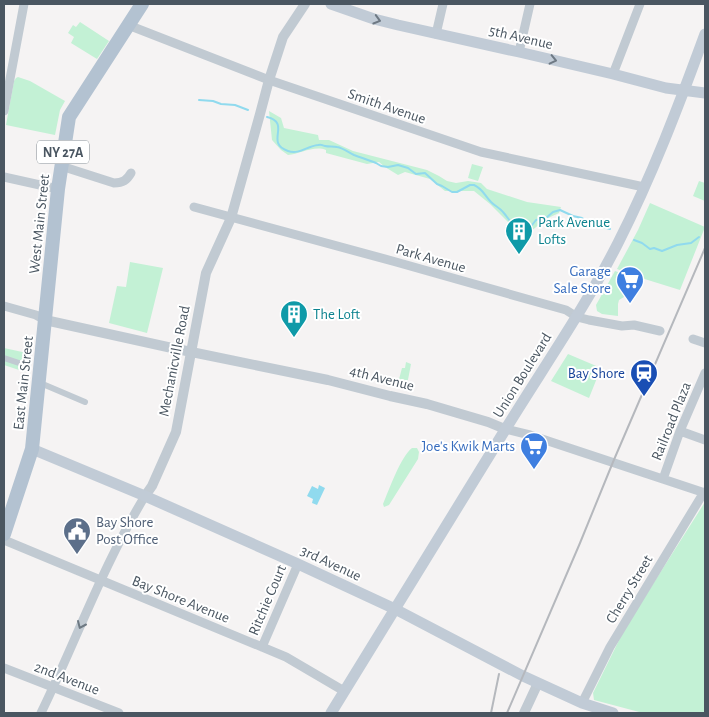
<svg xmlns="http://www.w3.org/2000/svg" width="709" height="717" viewBox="0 0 709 717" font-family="'Alegreya Sans',sans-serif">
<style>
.green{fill:#c3f1d5}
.water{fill:#90daee}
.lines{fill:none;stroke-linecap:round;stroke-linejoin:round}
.stream{stroke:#90daee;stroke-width:2}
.pedestrian{stroke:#c1cad2;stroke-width:6}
.minor{stroke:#c1cad2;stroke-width:9}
.tertiary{stroke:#c1cad2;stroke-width:10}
.secondary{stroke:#c1cbd6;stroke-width:11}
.primary{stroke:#b3c2d1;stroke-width:14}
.rail{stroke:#b5b8bd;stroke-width:2}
.oneway{stroke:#6e7984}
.oneway2{stroke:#6e7983}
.labels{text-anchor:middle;stroke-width:4;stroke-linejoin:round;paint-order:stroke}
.shield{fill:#fff;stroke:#808990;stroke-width:1}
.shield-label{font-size:14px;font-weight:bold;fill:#4a5661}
.street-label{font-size:15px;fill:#4a5661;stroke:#fff}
.culture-label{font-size:15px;fill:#0d838f;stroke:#fff;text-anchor:start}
.shop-label{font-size:15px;fill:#366cbe;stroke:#fff;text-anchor:end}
.transit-label{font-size:15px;fill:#164399;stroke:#fff;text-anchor:end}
.service-label{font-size:15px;fill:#4e5e75;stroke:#fff;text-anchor:start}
</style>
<rect width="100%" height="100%" fill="#f5f3f3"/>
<path class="green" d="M80,22L109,41L97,59L71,43L74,37L68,33L73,25L76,27Z
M18,77L30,81L65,101L60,110L55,135L6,125L14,81L16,78Z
M269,111L281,118L284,128L318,135L319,140H329L353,151L427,170L439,176L447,181L456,183L468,181L481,183L487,189L527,202L561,207L559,213L546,219L530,232L513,227L490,204L474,191H445L430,179L405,172L398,175L385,167L379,162L367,164L326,153V150C314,145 300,154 288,155L281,150L272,140Z
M472,164L483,167L478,181L468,178Z
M699,181L705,183V201L693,196Z
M650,203L705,227L680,290L635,276L617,269L638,230Z
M130,262L163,268L147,333L109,323L117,286L126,287Z
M615,271L635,278L630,289H628L624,297L619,300L618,304V316L602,314L597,311L596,305Z
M4,348L27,353L25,372L4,365Z
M568,354L601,368L589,398L551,381Z
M406,362L411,364L407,385L398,383L402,368H405Z
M412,448H417L419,452L418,459L389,505L384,507L383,504C389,490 401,456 412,448Z
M705,502V713H643L594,700L593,693L625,628Z"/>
<path class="water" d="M319,485L325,488L317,505L312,503L313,499L307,496L312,486L318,489Z"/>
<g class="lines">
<path class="stream" d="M199,100L213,101L221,104L235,105L248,110
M267,117C292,123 264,143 288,151C299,155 307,146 318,145C322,144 321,145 325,146C329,147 333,146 337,147C343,148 348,152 354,155C362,158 369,160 376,163L381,166L388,167L398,165L408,168L416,174L425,173L437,184L442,186L452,192H457L470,185H474C483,189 484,195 491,202C495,206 500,208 503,212C511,221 515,232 528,230L536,220L546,218L553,212L560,210L573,216L582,218L592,224L610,229
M634,240L642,243L650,249L654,248L662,251L677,245L691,243L699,237"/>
<path class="pedestrian" d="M4,358L28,366
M45,385L85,402"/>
<path class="minor" d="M128,25L269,80L481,152L644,187
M436,34L443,4
M519,52L530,4
M613,74L640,4
M4,111L24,4
M61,166L114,183C123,183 127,180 131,173
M4,177L58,189
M194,207L396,262L509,294L566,310L577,317L589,320L622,326L634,325L660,331
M4,306L36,315L45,320
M693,339L705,343
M505,429L530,435L705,493
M680,431L705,440
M663,479L680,431L705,373
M4,540L286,657L344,691
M262,647L298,564
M4,668L119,713
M582,703L610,647L704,492
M41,713C76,641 103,565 145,496"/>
<path class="tertiary" d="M45,320L172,348L328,380L390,396L427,404L488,422L505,429
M145,496L152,486L176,432L206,273L231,218L260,114L269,80L283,37L305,4
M524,713L538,683"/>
<path class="secondary" d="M331,4L374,19L398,25L519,52L613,74L666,88L705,93
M32,449L145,496L298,564L395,609L523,676L582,703L613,713
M331,713C388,619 446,525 505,430C543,368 585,308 618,243C652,176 679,105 705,34"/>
<path class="primary" d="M4,534L32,449L58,189L69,117L142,4"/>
<path class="rail" d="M491,713L499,674
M507,713L580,543L613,462L705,248"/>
</g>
<defs><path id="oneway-chevron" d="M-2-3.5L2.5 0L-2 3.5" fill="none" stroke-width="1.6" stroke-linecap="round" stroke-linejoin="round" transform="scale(1.25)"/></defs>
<g class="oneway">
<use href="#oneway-chevron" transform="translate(377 20) rotate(16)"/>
<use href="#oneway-chevron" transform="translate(553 60) rotate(13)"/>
</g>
<use class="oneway2" href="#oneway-chevron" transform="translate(81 625) rotate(114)"/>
<defs>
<g id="building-pin" transform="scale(1.4375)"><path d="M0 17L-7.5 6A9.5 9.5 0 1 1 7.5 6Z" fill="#0f9aa8" stroke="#fff"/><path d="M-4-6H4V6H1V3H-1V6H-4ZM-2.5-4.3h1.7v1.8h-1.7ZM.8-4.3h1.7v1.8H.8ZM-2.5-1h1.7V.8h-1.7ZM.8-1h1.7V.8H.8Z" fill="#fff"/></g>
<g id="supermarket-pin" transform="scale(1.4375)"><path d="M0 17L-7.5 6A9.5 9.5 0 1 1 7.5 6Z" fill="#3f7fe0" stroke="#fff"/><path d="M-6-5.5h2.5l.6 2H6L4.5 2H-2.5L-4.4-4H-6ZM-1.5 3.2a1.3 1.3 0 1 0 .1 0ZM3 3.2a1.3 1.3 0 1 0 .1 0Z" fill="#fff"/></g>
<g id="station-pin" transform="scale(1.4375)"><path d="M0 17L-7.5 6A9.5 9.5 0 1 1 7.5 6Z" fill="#1a4fb4" stroke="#fff"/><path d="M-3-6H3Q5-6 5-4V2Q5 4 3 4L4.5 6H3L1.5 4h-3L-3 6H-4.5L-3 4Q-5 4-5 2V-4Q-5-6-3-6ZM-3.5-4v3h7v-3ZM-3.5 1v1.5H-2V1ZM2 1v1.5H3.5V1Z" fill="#fff"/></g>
<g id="civic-pin" transform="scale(1.4375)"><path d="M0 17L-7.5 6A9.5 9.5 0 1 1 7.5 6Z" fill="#5c6f8a" stroke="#fff"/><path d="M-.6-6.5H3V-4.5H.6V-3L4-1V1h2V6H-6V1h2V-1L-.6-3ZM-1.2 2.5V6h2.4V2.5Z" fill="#fff"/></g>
</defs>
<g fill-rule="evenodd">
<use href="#building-pin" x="519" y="231"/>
<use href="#supermarket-pin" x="630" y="280"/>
<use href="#building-pin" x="294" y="314"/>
<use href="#station-pin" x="644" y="373"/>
<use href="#supermarket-pin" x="534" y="446"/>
<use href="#civic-pin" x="77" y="531"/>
</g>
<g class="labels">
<rect class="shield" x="37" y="140.5" width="52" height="23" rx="4"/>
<g class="shield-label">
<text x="63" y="157">NY 27A</text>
</g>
<g class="street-label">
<text transform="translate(521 37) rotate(13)" y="5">5th Avenue</text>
<text transform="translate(387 106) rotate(19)" y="5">Smith Avenue</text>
<text transform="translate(39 224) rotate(-84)" y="5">West Main Street</text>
<text transform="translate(431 258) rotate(16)" y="5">Park Avenue</text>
<text transform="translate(174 361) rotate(-79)" y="5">Mechanicville Road</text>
<text transform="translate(522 375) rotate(-58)" y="5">Union Boulevard</text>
<text transform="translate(382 378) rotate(14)" y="5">4th Avenue</text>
<text transform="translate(23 383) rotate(-84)" y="5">East Main Street</text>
<text transform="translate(671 421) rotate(-68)" y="5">Railroad Plaza</text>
<text transform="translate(331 563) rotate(25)" y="5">3rd Avenue</text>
<text transform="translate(629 589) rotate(-59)" y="5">Cherry Street</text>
<text transform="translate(181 599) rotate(22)" y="5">Bay Shore Avenue</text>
<text transform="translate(267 600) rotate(-67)" y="5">Ritchie Court</text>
<text transform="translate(67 678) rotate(21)" y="5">2nd Avenue</text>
</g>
<g class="culture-label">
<text x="538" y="227">Park Avenue<tspan x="538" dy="17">Lofts</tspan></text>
<text x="313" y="319">The Loft</text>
</g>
<g class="shop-label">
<text x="611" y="276">Garage<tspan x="611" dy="17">Sale Store</tspan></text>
<text x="515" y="451">Joe's Kwik Marts</text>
</g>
<g class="transit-label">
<text x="625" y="378">Bay Shore</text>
</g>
<g class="service-label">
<text x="96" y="527">Bay Shore<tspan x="96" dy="17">Post Office</tspan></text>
</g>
</g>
<rect width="709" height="717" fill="none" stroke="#4a5661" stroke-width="10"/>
</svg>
